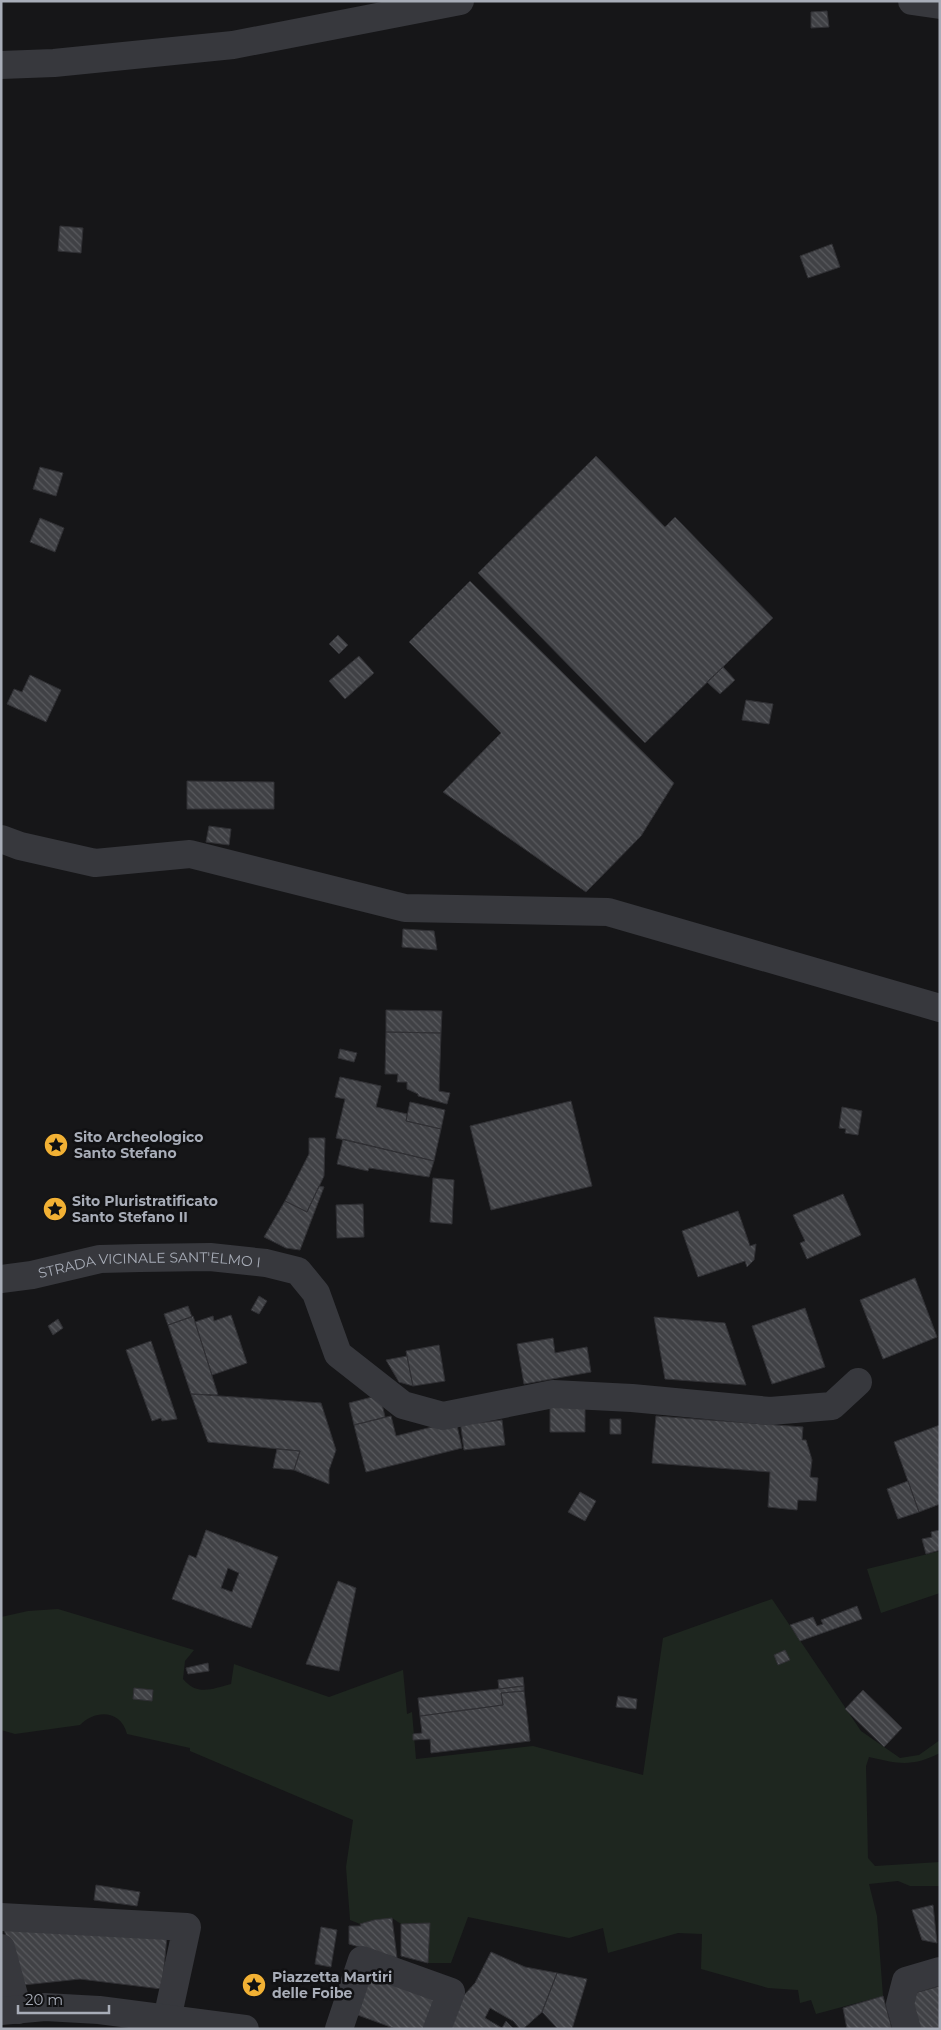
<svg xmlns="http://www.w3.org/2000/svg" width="941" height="2030" viewBox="0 0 941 2030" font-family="Montserrat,sans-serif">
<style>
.green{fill:#1e261f}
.building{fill:url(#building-back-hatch);stroke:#303034;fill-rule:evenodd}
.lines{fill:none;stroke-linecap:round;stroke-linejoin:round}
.minor{stroke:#37383d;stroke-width:28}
.labels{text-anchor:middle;stroke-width:5;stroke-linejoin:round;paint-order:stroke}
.poi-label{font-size:14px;font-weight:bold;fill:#a8adb8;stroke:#111113;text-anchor:start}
.street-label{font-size:14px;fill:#a8adb8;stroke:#111113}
</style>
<defs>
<pattern id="building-back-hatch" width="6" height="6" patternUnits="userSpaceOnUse" patternTransform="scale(1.25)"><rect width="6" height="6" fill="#404145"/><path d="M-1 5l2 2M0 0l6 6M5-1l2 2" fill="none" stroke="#595a5e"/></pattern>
</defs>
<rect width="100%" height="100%" fill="#161618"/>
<path class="green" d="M940,1551V1593L881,1613L867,1569Z
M772,1599L861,1731L900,1758L919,1755L940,1740V1753C912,1767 899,1764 869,1757L866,1766L868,1858L875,1866L940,1862V1886H910L898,1881L869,1884L877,1916L883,1996L816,2014L811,2000L800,2003L798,1990L768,1988L701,1969L702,1934L678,1933L608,1953L603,1928L569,1938L468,1917L451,1963H428L429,1923L401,1924L392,1918L360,1924L350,1920L346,1867L353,1820L190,1751V1748L127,1734C121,1710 96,1709 80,1725L15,1734L1,1730V1617L28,1611L58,1609L194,1650L185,1661L183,1679C197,1696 212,1689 231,1684L234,1664L329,1697L403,1670L407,1714L412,1712L416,1759L533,1746L643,1775L663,1638Z"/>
<path class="building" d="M827,11L829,27L811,28V12Z
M60,226L83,228L81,253L58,251Z
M832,244L840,267L808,278L800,256Z
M596,456L665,527L675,517L773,618L645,743L478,573Z
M40,467L63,473L56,496L33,489Z
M40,518L64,528L55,552L30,542Z
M470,581L674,783L641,836L586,892L443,792L501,733L409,642Z
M338,635L348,645L339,654L329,644Z
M359,656L374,673L345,699L329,681Z
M723,667L735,680L720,694L707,682Z
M30,675L61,690L46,722L7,704L14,689L22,692Z
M746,700L773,704L769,724L742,720Z
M187,781L274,782V809H187Z
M209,826L231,829L229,845L206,842Z
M403,929L434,931L437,950L402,947Z
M386,1010L442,1011L441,1033L386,1032Z
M386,1032L441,1033L439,1091L450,1093L447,1104L418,1096V1094L407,1089V1082H397L398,1074H385Z
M340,1049L357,1053L354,1062L338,1058Z
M340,1077L381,1086L376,1107L407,1114L406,1121L441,1129L434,1161L336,1138L345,1099L335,1097Z
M571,1101L592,1186L491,1210L470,1126Z
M410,1102L445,1110L441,1129L406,1121Z
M842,1107L862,1111L858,1135L845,1133L846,1129L839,1128Z
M309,1138H325L324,1176L307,1212L285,1201L309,1154Z
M343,1139L434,1161L429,1177L369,1168L368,1171L337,1164Z
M433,1178L454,1180L452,1224L430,1222Z
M319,1186L324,1187L300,1250L286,1248L264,1237L285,1201L307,1212Z
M843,1194L861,1235L807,1259L800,1243L805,1241L793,1215Z
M363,1204L364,1237L337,1238L336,1205Z
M738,1211L750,1246L756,1244L754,1260L747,1267L745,1261L698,1277L682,1231Z
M915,1278L937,1337L883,1359L860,1300Z
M259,1296L267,1301L259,1314L251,1310Z
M188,1306L192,1317L168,1325L164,1314Z
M805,1308L825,1367L772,1384L752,1326Z
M231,1315L247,1363L212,1375L195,1322L213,1316L214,1321Z
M193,1316L195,1322L218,1395L191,1394L168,1325Z
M654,1317L725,1323L746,1385L665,1379Z
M58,1319L63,1328L53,1335L48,1326Z
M553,1338L555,1353L587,1347L591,1372L524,1384L517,1344Z
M151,1341L177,1419L162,1421L161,1418L152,1421L126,1350Z
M439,1345L445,1381L413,1386L406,1351Z
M407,1356L411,1377L413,1386L399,1382L386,1360Z
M191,1394L321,1403L336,1450L329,1470V1484L294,1470L300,1451L208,1442Z
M380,1395L385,1417L354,1425L349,1403Z
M550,1403H585V1432H550Z
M391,1416L396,1436L456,1421L462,1448L366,1472L354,1425Z
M656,1416L803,1427L802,1440H806L812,1460L810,1477L818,1478L816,1501L798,1500L797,1510L768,1507L770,1472L652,1463Z
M610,1419H621V1434H610Z
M460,1420L478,1423L502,1420L505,1445L464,1450Z
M940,1425V1504L919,1512L894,1442Z
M277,1449L300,1451L294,1470L273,1468Z
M908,1481L919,1512L898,1519L887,1489Z
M580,1492L596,1501L585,1521L568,1512Z
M206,1530L278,1557L251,1628L172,1599L189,1555L196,1558ZM228,1568L239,1573L232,1592L221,1588Z
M940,1530V1550L926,1554L922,1539L932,1537L931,1532Z
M338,1581L356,1588L339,1671L306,1664Z
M857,1606L862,1619L800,1641L790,1625L813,1617L817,1626L823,1624L821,1620Z
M785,1650L790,1660L778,1665L774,1655Z
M208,1663L209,1671L188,1674L186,1668Z
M523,1677L524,1686L499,1689L498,1680Z
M524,1686V1691L501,1693L503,1705L420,1716L418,1698Z
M134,1688L153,1690L152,1701L133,1699Z
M863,1690L902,1728L884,1747L845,1709Z
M524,1691L530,1741L431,1753L430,1739L413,1740V1734L422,1733L420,1716L503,1705L501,1693Z
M618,1696L637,1699L636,1709L616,1707Z
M96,1885L140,1892L137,1906L94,1900Z
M933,1905L937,1943L922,1940L912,1910Z
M392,1918L397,1958L349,1944V1926H361L360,1924L374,1920Z
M430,1923L428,1963L401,1956V1924Z
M3,1927L167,1936L162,1989L80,1979L23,1985Z
M321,1927L337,1930L331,1967L315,1964Z
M491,1952L525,1967L557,1973L542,2012L523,2029H520L513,2021L490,2008L485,2018L502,2028L506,2021L514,2029H447L456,2004L475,1983Z
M370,1970L438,1994L425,2029H396L355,2014Z
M557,1973L587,1979L572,2029H558L542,2012Z
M940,1986V2028L916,2029L911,1994Z
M883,1996L892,2029H847L843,2008Z"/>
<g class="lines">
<g class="minor">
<path d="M912,1L940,5"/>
<path d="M1,65L54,63L233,45L460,1"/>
<path d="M1,839L20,846L95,863L190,854L405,908L608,912L940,1008"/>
<path id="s1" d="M1,1279L32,1275L100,1259L140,1258L210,1257L266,1263L298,1271L316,1293L338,1354L403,1405L443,1416L553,1394L632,1398L770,1411L832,1406L858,1382"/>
<path d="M1,1917L187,1927L167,2019"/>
<path d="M1,1948L18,2010"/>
<path d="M1,2011L45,2007L99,2010L245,2029"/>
<path d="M339,2029L362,1960L451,1992L437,2029"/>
<path d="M907,2029L900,2004L906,1981L940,1971"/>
</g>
</g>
<defs>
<g id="sight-disc" transform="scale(1.25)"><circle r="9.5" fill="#f2b134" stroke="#111113"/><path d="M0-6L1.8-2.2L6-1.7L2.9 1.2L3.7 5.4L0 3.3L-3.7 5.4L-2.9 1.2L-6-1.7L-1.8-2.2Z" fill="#111"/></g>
</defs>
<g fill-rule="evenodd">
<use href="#sight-disc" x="56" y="1145"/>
<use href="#sight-disc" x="55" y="1209"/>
<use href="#sight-disc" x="254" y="1985"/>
</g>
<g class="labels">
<g class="poi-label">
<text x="74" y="1142">Sito Archeologico<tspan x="74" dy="16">Santo Stefano</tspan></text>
<text x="72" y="1206">Sito Pluristratificato<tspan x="72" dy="16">Santo Stefano II</tspan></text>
<text x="272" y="1982">Piazzetta Martiri<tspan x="272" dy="16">delle Foibe</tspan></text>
</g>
<g class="street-label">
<text dy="5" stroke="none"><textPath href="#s1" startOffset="150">STRADA VICINALE SANT'ELMO I</textPath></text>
</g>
</g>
<rect width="941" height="2030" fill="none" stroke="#a8adb8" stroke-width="5"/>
<path d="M18 2005v8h91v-8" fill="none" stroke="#a8adb8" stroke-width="2.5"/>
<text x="25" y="2005" font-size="15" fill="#a8adb8" stroke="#111113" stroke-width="4" paint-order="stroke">20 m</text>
</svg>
